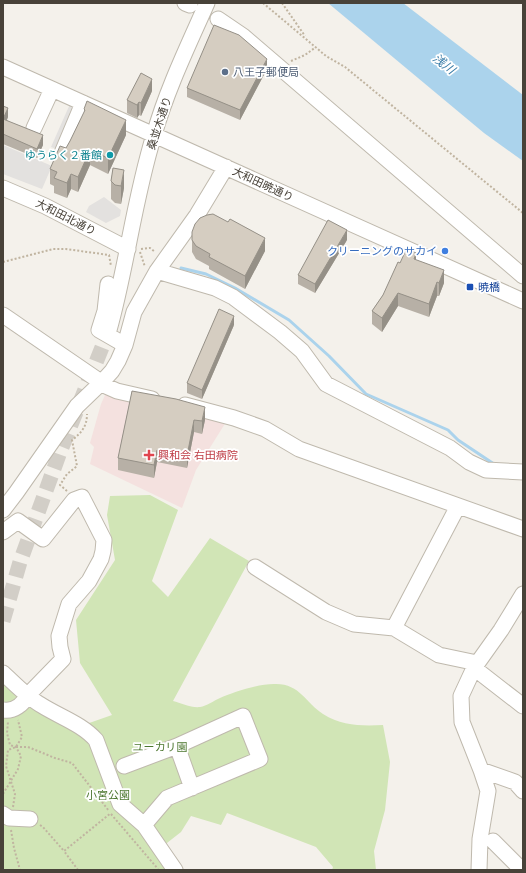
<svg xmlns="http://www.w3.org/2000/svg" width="526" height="873" viewBox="0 0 526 873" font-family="Lato,'Noto Sans JP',sans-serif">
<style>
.medical{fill:#f4e1df}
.green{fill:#d1e5b6}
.parking{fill:#e3e1df}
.water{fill:#abd3ec}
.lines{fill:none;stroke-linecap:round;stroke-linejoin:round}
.stream{stroke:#abd3ec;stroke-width:3}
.minor-tunnel{stroke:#d2cec7;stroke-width:15;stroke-dasharray:15 8;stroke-linecap:butt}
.minor-casing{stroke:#bfb9ad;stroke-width:17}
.path{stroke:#c0b4a0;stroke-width:2;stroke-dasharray:2 2;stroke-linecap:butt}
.minor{stroke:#fff;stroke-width:15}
.wall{fill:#b7b0a6}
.shaded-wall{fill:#959087}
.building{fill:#d5cdc1;stroke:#959087}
.service-dot{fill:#5c6f8a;stroke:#fff;stroke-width:1.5}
.culture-dot{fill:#0f9aa8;stroke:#fff;stroke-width:1.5}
.shop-dot{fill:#3f7fe0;stroke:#fff;stroke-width:1.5}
.transit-dot{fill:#1a4fb4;stroke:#fff;stroke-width:1.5}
.health-dot{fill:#e0444e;stroke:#fff;stroke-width:1.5}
.labels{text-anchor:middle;stroke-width:3.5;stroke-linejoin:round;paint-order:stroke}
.service-label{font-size:11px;fill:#4e5e75;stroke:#fff;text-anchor:start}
.street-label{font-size:11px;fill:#484239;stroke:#fff}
.culture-label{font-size:11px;fill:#0d838f;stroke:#fff;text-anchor:end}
.shop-label{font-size:11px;fill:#366cbe;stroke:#fff;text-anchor:end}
.transit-label{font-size:11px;fill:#164399;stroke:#fff;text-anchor:start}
.health-label{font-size:11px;fill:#be3a42;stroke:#fff;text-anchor:start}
.park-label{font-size:11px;fill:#4c772f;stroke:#fff}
.water-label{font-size:12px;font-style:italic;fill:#367aa6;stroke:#fff}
</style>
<rect width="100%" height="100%" fill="#f4f1eb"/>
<path class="medical" d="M106,393L226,422L196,470L182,508L90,464L94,447L90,443L101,404Z"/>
<path class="green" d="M150,495L178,510L152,581L168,597L210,538L249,561L173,701C181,703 191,708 200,707C207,706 213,701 220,698C233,692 261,683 276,684C300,684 306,703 323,714C342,726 362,726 383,725L390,762L385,810L374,851L376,870H332L333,867L316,847L227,813L221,825L191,816L181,832L158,850L173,870H3V676L75,728L112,715L80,663L76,620L115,560L107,515L110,496Z"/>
<path class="parking" d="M70,104L87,112L60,150L51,147Z
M3,145L52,166L42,189L3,174Z
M104,197L121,210L120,216L106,223L86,212L89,206Z"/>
<path class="water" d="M328,3H403L523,95V161L484,133Z"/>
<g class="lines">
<path class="stream" d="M181,268L206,274L235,288L289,320L329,356L366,394L448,430L458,440L494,464"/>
<path class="minor-tunnel" d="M3,621L20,562L60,452L109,330"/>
<g class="minor-casing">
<path id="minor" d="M185,3L190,5
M218,19L243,36L523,276
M3,67L523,301
M34,128L52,89
M62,153L83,103
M3,188L45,206L128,249
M157,271L215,288L233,297L280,332L302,351L326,384L450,448L469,462L486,470L523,472
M108,284L105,311L99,330L125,345
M3,315L108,387L117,391L152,399
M109,330C127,266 134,199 154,135C167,89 188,46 207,3
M185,405L234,418L265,429L299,449L523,529
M3,510L16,493L77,406L102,382L112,371L118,361L125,345L134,312L157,271L197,215L226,167
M3,532L18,521L43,539L74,500L82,497L104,540L103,551L101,559L89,581L69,604L59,636L60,647L63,659L28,695C23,704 14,712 3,710
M255,567L326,612L354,624L394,628L439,655L477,663
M394,628L458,506
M474,668L523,706
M3,673C15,684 27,697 41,705C60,717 82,724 96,740L120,804L144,825L175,870
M177,746L192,788
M124,766L177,746L243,716L260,759L167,798L144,825
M481,770L515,782L523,791
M3,814L9,818L30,819
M493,841L522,870
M479,870L480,839L488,791L481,770L462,722L461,696L474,668L501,630L523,594"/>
</g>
<path class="path" d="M263,3L326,56L345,67L523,213
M282,3L305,36
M291,61L305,55L316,47
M141,249L150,248L155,252
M140,252L145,267
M3,262L53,249H66L109,255L111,266
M67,491L60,485L67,474L77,466L72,440C81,433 87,427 87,414
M16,747H28L55,758L72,763L109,811
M3,794L18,769L21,756L16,747L10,745L7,733L8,722
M13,807L15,794L6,766L8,750L16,747L22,737L18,720
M111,814L158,869
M40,825L43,827L64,851
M11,830L14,848L20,870
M78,870L64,851L111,813"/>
<use href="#minor" class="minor"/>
</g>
<path class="wall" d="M267,69L240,120L187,97V88Z
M152,91L141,116L139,115L137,118L127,113V100Z
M3,106L8,117L7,120L43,145L37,158L3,144Z
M84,109L126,135L108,174L90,165L78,192L71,189L67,198L54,193V186L50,184V169L66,148L70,141L84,113Z
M113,168L124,188L121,204L115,203L111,199V181Z
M192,232L265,251L245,289L209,269V266L196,259L192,252Z
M347,240L315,293L298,284V275Z
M416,260L444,283L439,296H437L429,317L398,306L382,332L372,324V311L383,295Z
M234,325L202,399L187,393V383Z
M132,391L205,420L202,434L194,432L187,468L157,462L154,478L118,470V458Z"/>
<path class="shaded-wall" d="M267,59V69L240,120V110Z
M152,79V91L141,116V103Z
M139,102V115L137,118V105Z
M8,108V117L3,128V119Z
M126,120V135L108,174V158Z
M43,135V145L37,158V149Z
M90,150V165L78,192V177Z
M124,170V188L121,204V186Z
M71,174V189L67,198V183Z
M347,230V240L315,293V284Z
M265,238V251L245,289V276Z
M416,253V266L414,259Z
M444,270V283L439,296V283Z
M437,282V296L429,317V304Z
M398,293V306L382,332V318Z
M234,316V325L202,399V390Z
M205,407V420L202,434V421Z
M194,420V432L187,468V456Z
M157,450V462L154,478V465Z"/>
<path class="building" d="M214,25L239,35L267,59L240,110L187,88Z
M141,73L152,79L141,103L139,102L137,105L127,100Z
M87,101L126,120L108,158L90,150L78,177L71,174L67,183L54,178L57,172L50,169L60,146L66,148L70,141L85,110L84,109Z
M3,106L8,108L3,119L43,135L37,149L3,134Z
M113,168L124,170L121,186L115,185L111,181Z
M213,214L228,222L230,219L265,238L245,276L209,257L210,254L196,246L192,240V232L195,224L200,218L207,215Z
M328,220L347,230L315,284L298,275Z
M407,248L416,253L414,259L444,270L439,283L437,282L429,304L398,293L382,318L372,311L383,295L398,262L400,263Z
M219,309L234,316L202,390L187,383Z
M132,391L176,399L205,407L202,421L194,420L187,456L157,450L154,465L118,458Z"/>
<circle class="service-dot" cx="225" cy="72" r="4"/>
<circle class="culture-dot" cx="110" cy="155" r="4"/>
<circle class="shop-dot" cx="445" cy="251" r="4"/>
<rect class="transit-dot" x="466" y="283" width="8" height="8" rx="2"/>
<path class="health-dot" d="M147 449h4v4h4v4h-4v4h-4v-4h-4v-4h4z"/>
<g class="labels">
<g class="service-label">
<text x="233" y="76">八王子郵便局</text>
</g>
<g class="street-label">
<text transform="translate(159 123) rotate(-72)" y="4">桑並木通り</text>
<text transform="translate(263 184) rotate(25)" y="4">大和田暁通り</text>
<text transform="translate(66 217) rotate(27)" y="4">大和田北通り</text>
</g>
<g class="culture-label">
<text x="102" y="159">ゆうらく２番館</text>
</g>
<g class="shop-label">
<text x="437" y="255">クリーニングのサカイ</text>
</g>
<g class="transit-label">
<text x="478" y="291">暁橋</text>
</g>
<g class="health-label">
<text x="158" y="459">興和会 右田病院</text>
</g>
<g class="park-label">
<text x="160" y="751">ユーカリ園</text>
<text x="108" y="799">小宮公園</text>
</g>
<g class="water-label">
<text transform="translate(444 64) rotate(38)" y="4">浅川</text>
</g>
</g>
<rect width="526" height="873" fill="none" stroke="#484239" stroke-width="8"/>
</svg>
